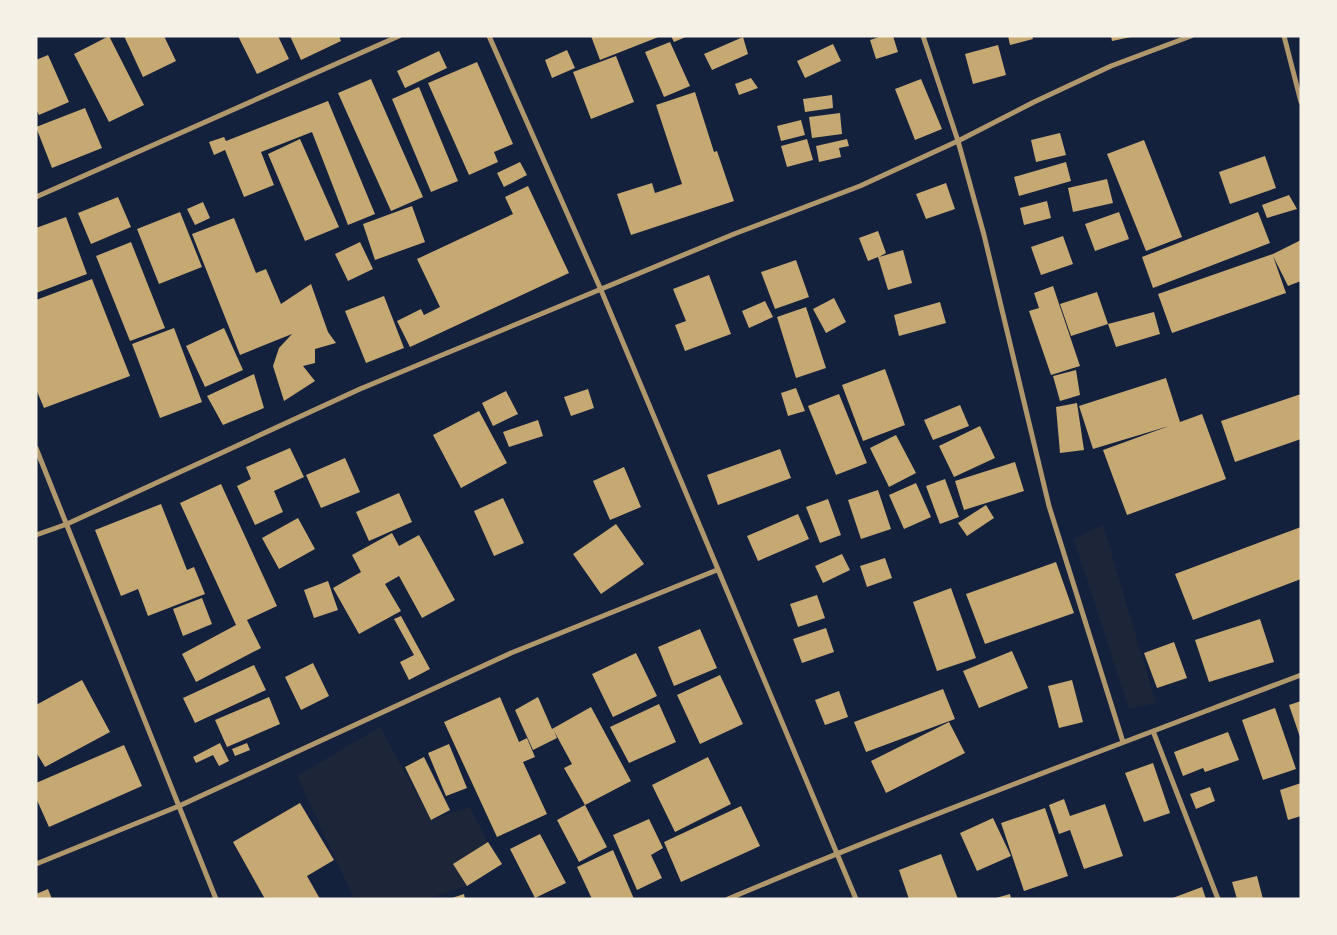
<svg xmlns="http://www.w3.org/2000/svg" width="1337" height="935" viewBox="0 0 1337 935" font-family="Quicksand,sans-serif">
<style>
.green{fill:#1d2539}
.building{fill:#c6a872}
.lines{fill:none;stroke-linecap:round;stroke-linejoin:round}
.minor{stroke:#b1986c;stroke-width:5}
</style>
<rect width="100%" height="100%" fill="#14213d"/>
<path class="green" d="M1103,525L1156,703L1129,709L1074,539Z
M380,727L431,820L470,807L488,842L453,864L467,886L426,899H354L297,776Z"/>
<path class="building" d="M109,36L144,105L109,122L74,54Z
M124,36H164L176,61L143,77Z
M238,36H278L289,59L257,74Z
M290,36H339L341,41L301,60Z
M591,36H661L600,60Z
M671,36H688L674,42Z
M882,36H893L898,52L876,59L870,40Z
M1008,36H1032L1033,39L1010,45Z
M1111,36H1131V37L1112,41Z
M743,37L748,54L712,70L704,54Z
M670,42L690,86L664,97L645,52Z
M833,44L841,61L805,78L797,61Z
M998,45L1006,75L973,84L965,54Z
M567,50L575,68L552,78L545,60Z
M439,51L447,68L405,88L397,71Z
M48,55L69,102L39,115L36,109V60Z
M616,56L634,102L591,119L573,72Z
M477,62L513,144L494,152L498,162L469,175L428,83Z
M751,78L758,88L739,95L735,84Z
M371,79L423,197L391,211L338,93Z
M921,79L942,129L915,140L895,89Z
M419,87L458,181L431,192L392,99Z
M695,92L714,152L717,151L734,201L631,235L617,194L652,183L655,193L682,184L656,105Z
M832,95L833,108L805,112L803,99Z
M328,101L375,214L348,225L312,132L261,152L274,185L244,197L225,150L214,155L209,142L224,137L226,141Z
M85,108L102,148L52,168L36,127Z
M840,113L842,134L812,138L809,117Z
M801,120L805,135L781,141L777,126Z
M1060,133L1066,155L1036,162L1031,140Z
M300,139L339,227L305,241L268,154Z
M807,139L813,160L787,167L781,146Z
M847,139L849,146L839,148L841,157L819,162L816,146Z
M1144,140L1182,237L1146,251L1107,154Z
M1265,156L1276,188L1230,204L1219,172Z
M520,162L527,175L504,187L497,173Z
M1066,162L1071,181L1019,196L1014,177Z
M1107,179L1113,203L1073,212L1068,188Z
M946,183L955,209L926,219L916,194Z
M528,186L569,273L410,347L397,321L421,309L424,315L440,307L417,259L513,214L505,197Z
M1289,195L1297,209L1267,218L1262,205Z
M118,197L131,227L91,244L78,213Z
M1047,201L1051,218L1024,225L1020,208Z
M203,202L210,218L195,225L187,209Z
M412,206L425,242L375,260L363,224Z
M180,212L202,267L159,284L137,229Z
M1119,212L1129,239L1095,251L1085,224Z
M1258,212L1270,243L1153,288L1142,257Z
M66,217L87,274L36,293V228Z
M234,218L256,273L266,269L281,304L311,284L328,332L336,343L315,349V363L303,366L315,381L284,401L273,366L279,348L292,334L240,355L192,234Z
M878,231L886,253L879,257L903,250L912,283L888,290L878,257L868,261L859,238Z
M1063,236L1073,264L1041,275L1031,247Z
M1301,240V281L1288,286L1273,256L1286,293L1172,333L1158,294L1273,254Z
M131,242L165,328L130,341L96,256Z
M360,242L373,269L348,281L335,254Z
M796,260L809,297L775,309L761,272Z
M709,275L731,334L685,351L675,325L686,321L673,289Z
M92,279L130,376L44,408L36,389V300Z
M1053,286L1080,366L1051,375L1029,311L1039,308L1034,293Z
M1097,292L1108,324L1154,312L1160,334L1116,347L1108,324L1071,336L1060,304Z
M384,296L404,348L366,363L345,311Z
M834,298L846,322L826,333L813,309Z
M765,301L773,317L749,328L742,311Z
M940,302L946,323L899,336L894,315Z
M806,307L826,368L796,378L777,317Z
M174,328L202,402L160,418L132,344Z
M224,328L243,370L205,387L186,346Z
M885,369L905,425L863,441L842,385Z
M1076,370L1080,395L1060,401L1053,376Z
M254,374L264,408L223,425L207,396Z
M1166,378L1180,422L1202,414L1226,479L1127,515L1103,450L1169,426L1093,449L1079,406Z
M796,388L805,411L788,416L781,393Z
M588,389L594,408L571,416L564,397Z
M506,391L518,414L493,426L482,403Z
M839,394L867,463L836,475L808,406Z
M1301,394V439L1235,462L1221,421Z
M1077,403L1084,450L1060,453L1056,407Z
M960,405L969,426L933,440L924,420Z
M479,411L507,463L461,488L433,435Z
M538,420L543,436L509,447L503,432Z
M980,426L995,458L954,477L939,446Z
M896,435L916,473L889,487L870,448Z
M290,448L304,477L274,491L283,512L255,525L237,486L251,479L246,467Z
M780,449L791,478L718,505L707,475Z
M345,458L360,492L321,508L306,475Z
M1015,462L1024,491L964,510L955,481Z
M624,467L641,507L610,520L593,481Z
M945,479L959,517L940,524L926,486Z
M916,483L931,517L904,529L889,495Z
M221,484L277,606L247,620L261,648L196,682L182,654L236,625L180,503Z
M878,490L891,529L861,539L848,500Z
M399,493L412,522L369,541L356,512Z
M503,498L524,543L494,556L474,511Z
M828,499L841,535L820,543L806,507Z
M161,504L187,570L194,567L205,594L148,616L138,589L121,596L95,530Z
M986,505L994,518L967,536L958,523Z
M798,514L809,539L758,561L747,536Z
M298,518L315,549L279,569L262,538Z
M616,524L644,564L601,594L573,554Z
M1301,527V579L1193,620L1175,574Z
M392,533L399,546L419,535L455,600L422,618L399,576L385,584L401,611L359,634L333,588L361,572L352,555Z
M842,554L850,570L823,583L815,566Z
M885,558L892,578L867,587L860,566Z
M1056,562L1074,613L985,644L966,594Z
M328,581L338,610L314,618L304,590Z
M951,588L976,658L937,671L913,602Z
M817,595L825,618L798,627L790,604Z
M202,598L212,624L183,636L173,609Z
M401,616L430,669L409,680L400,662L414,655L394,619Z
M1260,619L1274,662L1209,682L1195,640Z
M826,628L834,652L802,663L793,639Z
M700,629L717,668L674,686L658,647Z
M1174,642L1187,678L1157,688L1144,653Z
M1012,651L1028,688L979,708L963,671Z
M636,653L657,696L613,717L592,674Z
M313,663L329,696L301,710L285,677Z
M254,665L266,690L195,723L183,698Z
M720,675L743,724L700,744L677,695Z
M82,680L110,732L45,767L36,752V705Z
M1072,680L1083,722L1059,728L1048,686Z
M943,689L955,719L866,752L854,722Z
M839,691L848,717L825,725L815,700Z
M269,697L280,724L227,747L215,720Z
M500,697L519,742L527,738L535,757L523,762L547,814L497,837L444,722Z
M538,697L552,729L591,707L631,781L585,805L564,768L572,764L554,731L557,738L533,750L515,710Z
M1301,701V737H1300L1289,705Z
M659,704L676,742L629,763L610,727Z
M1275,708L1296,769L1263,780L1242,720Z
M949,722L965,753L886,793L871,761Z
M1228,732L1239,760L1205,772L1203,768L1183,776L1174,752Z
M220,743L229,761L219,766L213,755L196,763L193,757Z
M247,743L250,750L235,756L232,749Z
M449,744L467,788L446,796L428,753Z
M124,745L142,786L49,827L36,798V783Z
M424,757L450,810L431,820L405,767Z
M708,757L731,804L675,832L652,785Z
M1153,763L1170,813L1144,822L1125,773Z
M1301,783V816L1288,820L1280,790Z
M1210,787L1215,801L1196,809L1190,794Z
M1064,799L1070,816L1105,804L1123,856L1084,869L1070,830L1059,834L1049,805Z
M300,803L334,860L307,876L320,899H265L233,842Z
M585,805L607,847L579,862L557,820Z
M741,806L760,846L681,882L664,842Z
M1045,808L1068,876L1024,891L1001,823Z
M993,818L1011,856L977,871L960,833Z
M649,819L663,848L651,855L662,878L637,890L613,835Z
M540,834L566,883L535,898L510,849Z
M488,842L502,864L467,886L453,864Z
M613,850L634,899H592L577,867Z
M941,854L958,899H909L899,870Z
M1257,876L1263,899H1237L1232,882Z
M1202,887L1206,899H1170Z
M48,889L52,899H36V894Z
M464,894L465,899H452V898Z
M1010,894L1011,899H996V898Z"/>
<g class="lines">
<path class="minor" d="M489,36L601,290L856,899
M923,36L958,141L984,235L1049,506L1123,742
M1284,36L1301,102
M36,197L399,36
M36,448L216,899
M36,535L67,524L360,389L734,234L860,186L958,141L1034,102L1111,66L1191,36
M1153,731L1218,899
M36,864L179,806L511,653L717,570
M728,899C917,819 1109,748 1301,675"/>
</g>
<rect width="1337" height="935" fill="none" stroke="#f6f1e7" stroke-width="75"/>
</svg>
